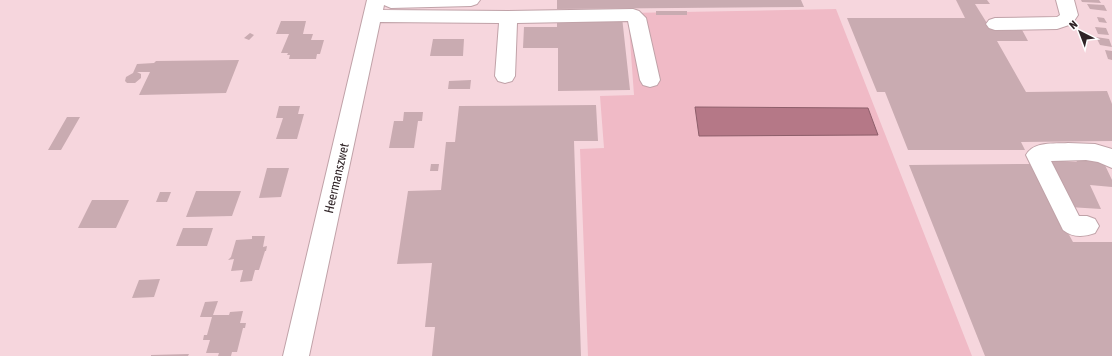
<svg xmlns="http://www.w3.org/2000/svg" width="1112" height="356" viewBox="0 0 1112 356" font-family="'Asap Condensed',sans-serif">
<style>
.green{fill:#f0bac6}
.water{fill:#b57887;stroke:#8d5e6a}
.building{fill:#c9abb1}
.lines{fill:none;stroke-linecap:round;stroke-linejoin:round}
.minor-casing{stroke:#c0a2a8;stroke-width:2}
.minor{fill:#fff;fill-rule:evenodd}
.labels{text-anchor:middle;stroke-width:3.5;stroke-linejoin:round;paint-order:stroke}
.street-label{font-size:13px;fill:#2f2326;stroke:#fff}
</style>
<rect width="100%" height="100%" fill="#f6d6dd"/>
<path class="green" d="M836,9L972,356H588L580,149L604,148L600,96L634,95L628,13Z"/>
<path class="water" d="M695,107L868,108L878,135L699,136Z"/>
<path class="building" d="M557,0H801L804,7L557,9Z
M956,0H987L990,4H975L990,28H1021L1028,41H997L1026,92L1107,91L1112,104V141L1021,142L1025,150H908L885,92H877L847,18H965Z
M1081,0H1099L1101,3L1082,2Z
M1087,4L1104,5L1107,11L1090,9Z
M656,11H687V15H656Z
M622,17L630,90L558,91V48H523L524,27H557V18Z
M1097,17L1104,18L1107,23L1099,22Z
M281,21H306L303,34H313L311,40H324L320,54H317L316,59H289L290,55H287L288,53H281L289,34H276Z
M1095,27L1106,28L1109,35L1098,34Z
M250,33L254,35L249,40L244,38Z
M1096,37L1109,39L1112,47L1100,45Z
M433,39H464L463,56H430Z
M1105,50L1112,51V60L1108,59Z
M239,60L226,93L139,95L150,72H137L141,74V78L135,83H127L125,81L126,77L133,73L137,64L154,63L156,61Z
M471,80L470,89H448L449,81Z
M596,105L598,141H574L581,356H432L435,327H425L432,263L397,264L408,191L441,190L446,142H455L459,106Z
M279,106H300L298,114H304L297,139H276L283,118H276Z
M404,112H423L422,121H418L414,148H389L394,121H403Z
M67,117H80L61,150H48Z
M1075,159L1103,161L1112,180V187L1090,185L1101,209L1069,207L1048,160L1077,162Z
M431,164H439L438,171H430Z
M1030,164L1073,242H1112V356H985L909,165Z
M267,168H289L281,197L259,198Z
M196,191H241L232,216L186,217Z
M160,192H171L167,202H156Z
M92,200H129L116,228H78Z
M183,228H213L207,246H176Z
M252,236H265L263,247L267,246L266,251H265L259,270H255L252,281L240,282L243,270L231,271L234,259L228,260L231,257L236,240L252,239Z
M160,279L154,297L132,298L139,280Z
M218,301L213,315H229L230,312L243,311L240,323H246L245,328H243L237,352H232L231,356H218L219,353H206L210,340H203L204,335H207L212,317H200L205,302Z
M189,354L188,356H151V355Z"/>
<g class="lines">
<g class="minor-casing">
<path id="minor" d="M367,0H480L477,4L471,6L391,8L384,5L383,10L508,11L633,9L639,11L646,18L660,80L657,85L650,87L643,85L640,80L628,21L517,23L515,76L512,81L505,83L498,81L495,76L499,23L380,22L309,356H283Z
M1056,0H1074L1078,15L1072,24L1057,29L995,30L989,28L986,24L989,20L995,18L1057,17L1060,15Z
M1068,143L1095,144L1112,149V168L1098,162L1086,160L1051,161L1079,216H1087L1095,219L1099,226L1095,233C1084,237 1073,238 1063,230L1026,155C1034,141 1053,144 1068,143Z"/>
</g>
<use href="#minor" class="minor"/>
</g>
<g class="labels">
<g class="street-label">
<text transform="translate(336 178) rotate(-77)" y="5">Heermanszwet</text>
</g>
</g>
<g transform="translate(1080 32) rotate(318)" stroke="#ffffff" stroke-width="3" paint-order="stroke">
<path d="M0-3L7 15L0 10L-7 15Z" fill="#2f2326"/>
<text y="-6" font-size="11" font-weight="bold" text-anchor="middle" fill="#2f2326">N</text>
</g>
</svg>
